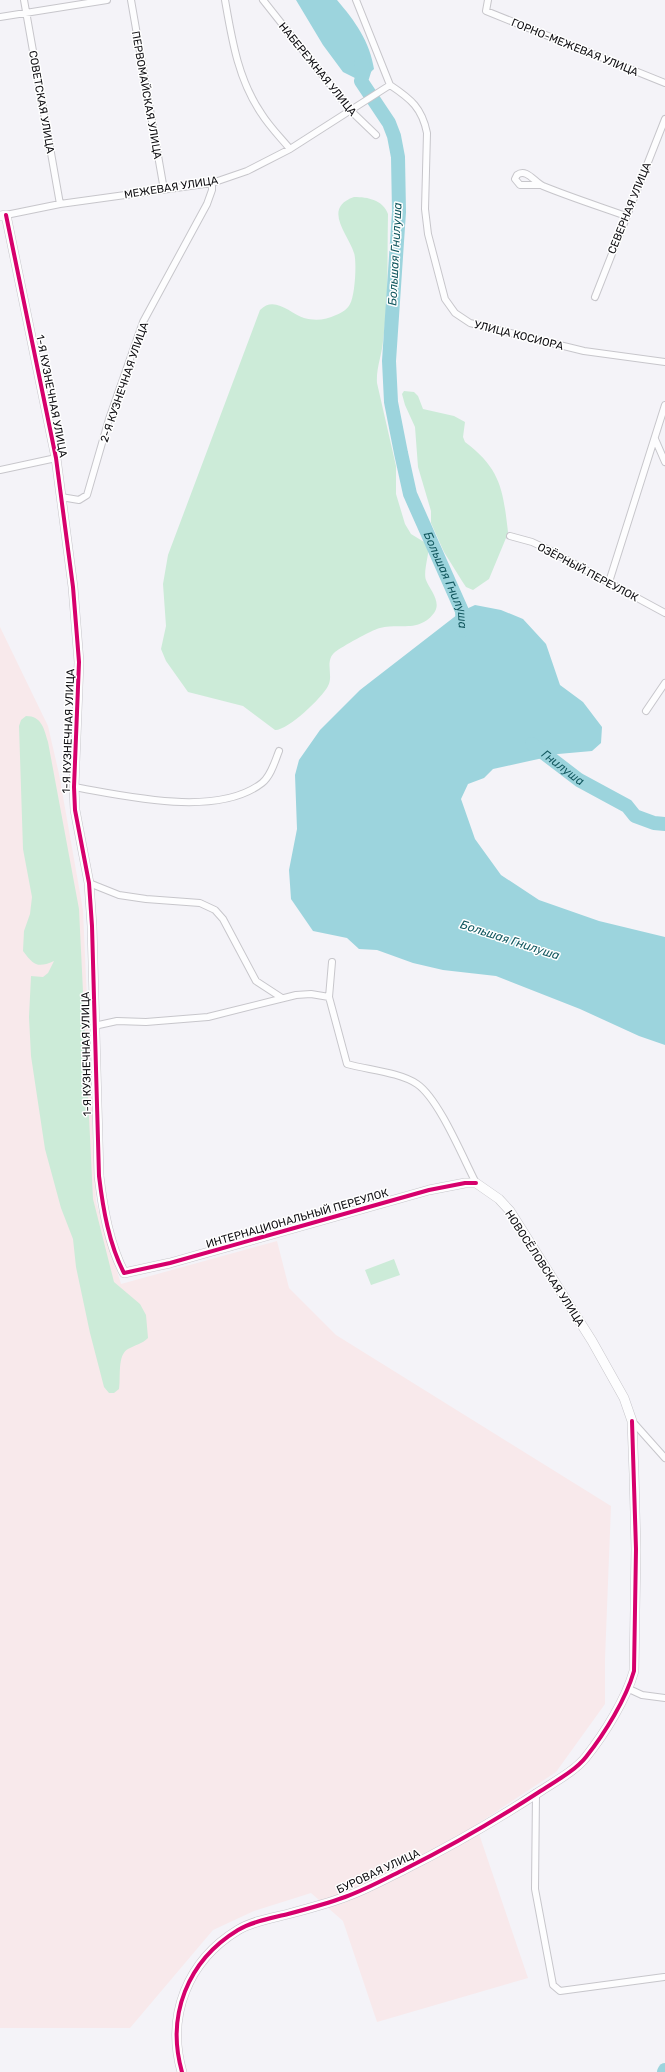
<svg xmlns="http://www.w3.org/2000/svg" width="665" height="2072" viewBox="0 0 665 2072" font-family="Rubik,sans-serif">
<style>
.industrial{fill:#f8e9eb}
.green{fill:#ccebd8}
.water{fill:#9cd4dd}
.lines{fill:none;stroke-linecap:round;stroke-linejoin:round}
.river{stroke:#9cd4dd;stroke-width:14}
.street-casing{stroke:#c7c6cb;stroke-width:8}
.secondary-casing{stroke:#c7c6cb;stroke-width:10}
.street{stroke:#fdfdfe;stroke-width:6}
.secondary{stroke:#fdfdfe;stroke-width:9}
.cycleway-casing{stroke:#fff;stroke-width:6}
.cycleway{stroke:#d6006c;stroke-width:4}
.labels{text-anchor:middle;stroke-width:3;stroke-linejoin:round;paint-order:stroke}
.street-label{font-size:11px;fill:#0f0e12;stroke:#fff}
.water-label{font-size:12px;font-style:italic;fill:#145960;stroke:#fff}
</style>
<rect width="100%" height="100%" fill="#f4f3f8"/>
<path class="industrial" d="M0,627L48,726L59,774L83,910L96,1202L121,1284L277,1241L289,1288L336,1335L611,1506L605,1659V1704L556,1772L476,1825L528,1978L377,2022L343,1921L311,1893L254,1911L213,1930L130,2028H0Z"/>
<path class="green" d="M354,197C368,197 383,200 388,214C387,256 389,299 383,341C382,355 376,368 377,383L396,466V494L405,524L411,534L429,545C429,554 423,573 426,580C430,590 442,602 434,613C419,633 398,623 380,628C371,630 342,647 335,652C324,661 334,676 328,686C322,698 287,731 275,730L243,706L188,692L166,661L161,649L166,626L163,584L168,555L260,310C274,295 290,313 304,318C315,321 326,320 336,315C341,313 348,309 350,304C355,296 357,261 354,253C348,234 322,208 354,197Z
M404,391L414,392L418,396L423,409L454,416L465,422L463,437L465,442C501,469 503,490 508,532L506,538L489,579L473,590L466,587L462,581L444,552L431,523V511L418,467L415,427L405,405L402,394Z
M26,716C42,716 44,729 48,742L79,909L93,1199L114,1282L140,1304L146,1315L148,1338C142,1344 135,1345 128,1349C117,1355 121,1377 119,1389L114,1393H109L104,1387L90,1333L76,1267L73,1239L61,1208L45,1149L31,1056L29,1017L31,976L43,977L48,973L54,961C38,968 34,966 23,951L24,931L30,914L32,897L23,849L19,726L21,720Z
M394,1259L400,1275L371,1285L365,1270Z"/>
<path class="water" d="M296,0H337C355,21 370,42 374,69L361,81L343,72L323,45Z
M475,605L501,610L523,619L546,644L560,685L583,702L602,727L601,743L592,751L547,755L543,758L493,769L484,778L468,784L461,799L475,839L501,875L539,900L599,921L665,937V1045L639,1036L580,1009L496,976L443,970L413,963L377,950L359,949L347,938L313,931L291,899L289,870L297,829L295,775L299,760L320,730L360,690L462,611Z"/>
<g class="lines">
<g class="river">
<path id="s1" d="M361,63L365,68L361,81L389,123L394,136L398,157L399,212L389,361L391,402L401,453L410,494L462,611L463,630"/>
<path id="s2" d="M532,744L579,780L627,806L635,816L654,823L665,824"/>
<path d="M664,2072L665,2070"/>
</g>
<g class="street-casing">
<path id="street" d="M24,0L60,204
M131,0L164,190
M225,0C232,40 238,79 261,113C269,126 280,137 290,149
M263,0L351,111L376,135
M356,0L390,85
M488,0L486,11L665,83
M0,17L107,0
M390,85C411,99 422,108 427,133L425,209L428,234L445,299L455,313L470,323L584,351L665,362
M541,185H520L515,179L517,175C527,168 534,182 543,186C570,197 598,206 626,216
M6,215L60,204L212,183L247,171L290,149L390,85
M595,297L665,119
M655,439L665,462
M0,470L56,458
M61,497L79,500L87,495L109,419L143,322L207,204L212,190V183
M510,536L532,542L547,549L665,613
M609,582L665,405
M646,711L665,683
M74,787C126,796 217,818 262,783C271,776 275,761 279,751
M89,883L119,895L146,899L200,903L215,910L223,919L256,981L282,998
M332,962L329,997L347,1064C368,1070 399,1072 417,1084C439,1099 463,1158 476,1183
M94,1026L117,1021L146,1022L208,1017L296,995L311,994L329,997
M632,1421L665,1458
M629,1689L642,1695L665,1698
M536,1793L535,1889L553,1985L560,1991L664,1977"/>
</g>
<g class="secondary-casing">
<path id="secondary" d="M0,216L6,215L56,458L73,587L79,662L74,787L75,810L89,883L92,926L99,1176C103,1209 109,1244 124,1273L170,1263L429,1190L465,1183H476L499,1199L510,1211L592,1341L624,1398L632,1421L634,1474L636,1549L634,1671C626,1699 605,1733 586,1757C575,1771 554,1782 539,1792C496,1820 451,1846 405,1869C385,1879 365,1890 345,1897C326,1904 307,1909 288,1914C272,1918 253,1921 238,1930C187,1961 166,2016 182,2072"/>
</g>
<use href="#street" class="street"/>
<use href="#secondary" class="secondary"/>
<g class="cycleway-casing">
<path id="cycleway" d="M6,215L56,458L73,587L79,662L74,787L75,810L89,883L92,926L99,1176C103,1209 109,1244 124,1273L170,1263L429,1190L465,1183H476
M182,2072C166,2016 187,1961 238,1930C253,1921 272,1918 288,1914C307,1909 326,1904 345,1897C365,1890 385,1879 405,1869C451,1846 496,1820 539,1792C554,1782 575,1771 586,1757C605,1733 626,1699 634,1671L636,1549L632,1421"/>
</g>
<use href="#cycleway" class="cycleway"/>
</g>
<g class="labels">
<g class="street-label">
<text transform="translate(575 47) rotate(22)" y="4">ГОРНО-МЕЖЕВАЯ УЛИЦА</text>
<text transform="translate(318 69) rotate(51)" y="4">НАБЕРЕЖНАЯ УЛИЦА</text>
<text transform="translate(147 95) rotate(80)" y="4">ПЕРВОМАЙСКАЯ УЛИЦА</text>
<text transform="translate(42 102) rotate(80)" y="4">СОВЕТСКАЯ УЛИЦА</text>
<text transform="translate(171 187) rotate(-9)" y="4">МЕЖЕВАЯ УЛИЦА</text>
<text transform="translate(629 208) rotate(-68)" y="4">СЕВЕРНАЯ УЛИЦА</text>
<text transform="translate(519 335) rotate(14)" y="4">УЛИЦА КОСИОРА</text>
<text transform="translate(124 382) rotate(-71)" y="4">2-Я КУЗНЕЧНАЯ УЛИЦА</text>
<text transform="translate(52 396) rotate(79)" y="4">1-Я КУЗНЕЧНАЯ УЛИЦА</text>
<text transform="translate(588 572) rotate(28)" y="4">ОЗЁРНЫЙ ПЕРЕУЛОК</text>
<text transform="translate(68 731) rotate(-88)" y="4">1-Я КУЗНЕЧНАЯ УЛИЦА</text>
<text transform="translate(86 1054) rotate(-91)" y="4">1-Я КУЗНЕЧНАЯ УЛИЦА</text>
<text transform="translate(297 1218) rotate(-16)" y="4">ИНТЕРНАЦИОНАЛЬНЫЙ ПЕРЕУЛОК</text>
<text transform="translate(545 1268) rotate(57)" y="4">НОВОСЁЛОВСКАЯ УЛИЦА</text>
<text transform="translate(378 1871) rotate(-25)" y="4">БУРОВАЯ УЛИЦА</text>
</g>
<g class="water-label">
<text transform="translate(395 254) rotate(-87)" y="4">Большая Гнилуша</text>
<text dy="4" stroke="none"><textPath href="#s1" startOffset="539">Большая Гнилуша</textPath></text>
<text dy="4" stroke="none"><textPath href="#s2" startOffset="39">Гнилуша</textPath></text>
<text transform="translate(510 940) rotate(18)" y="4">Большая Гнилуша</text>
</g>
</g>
</svg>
